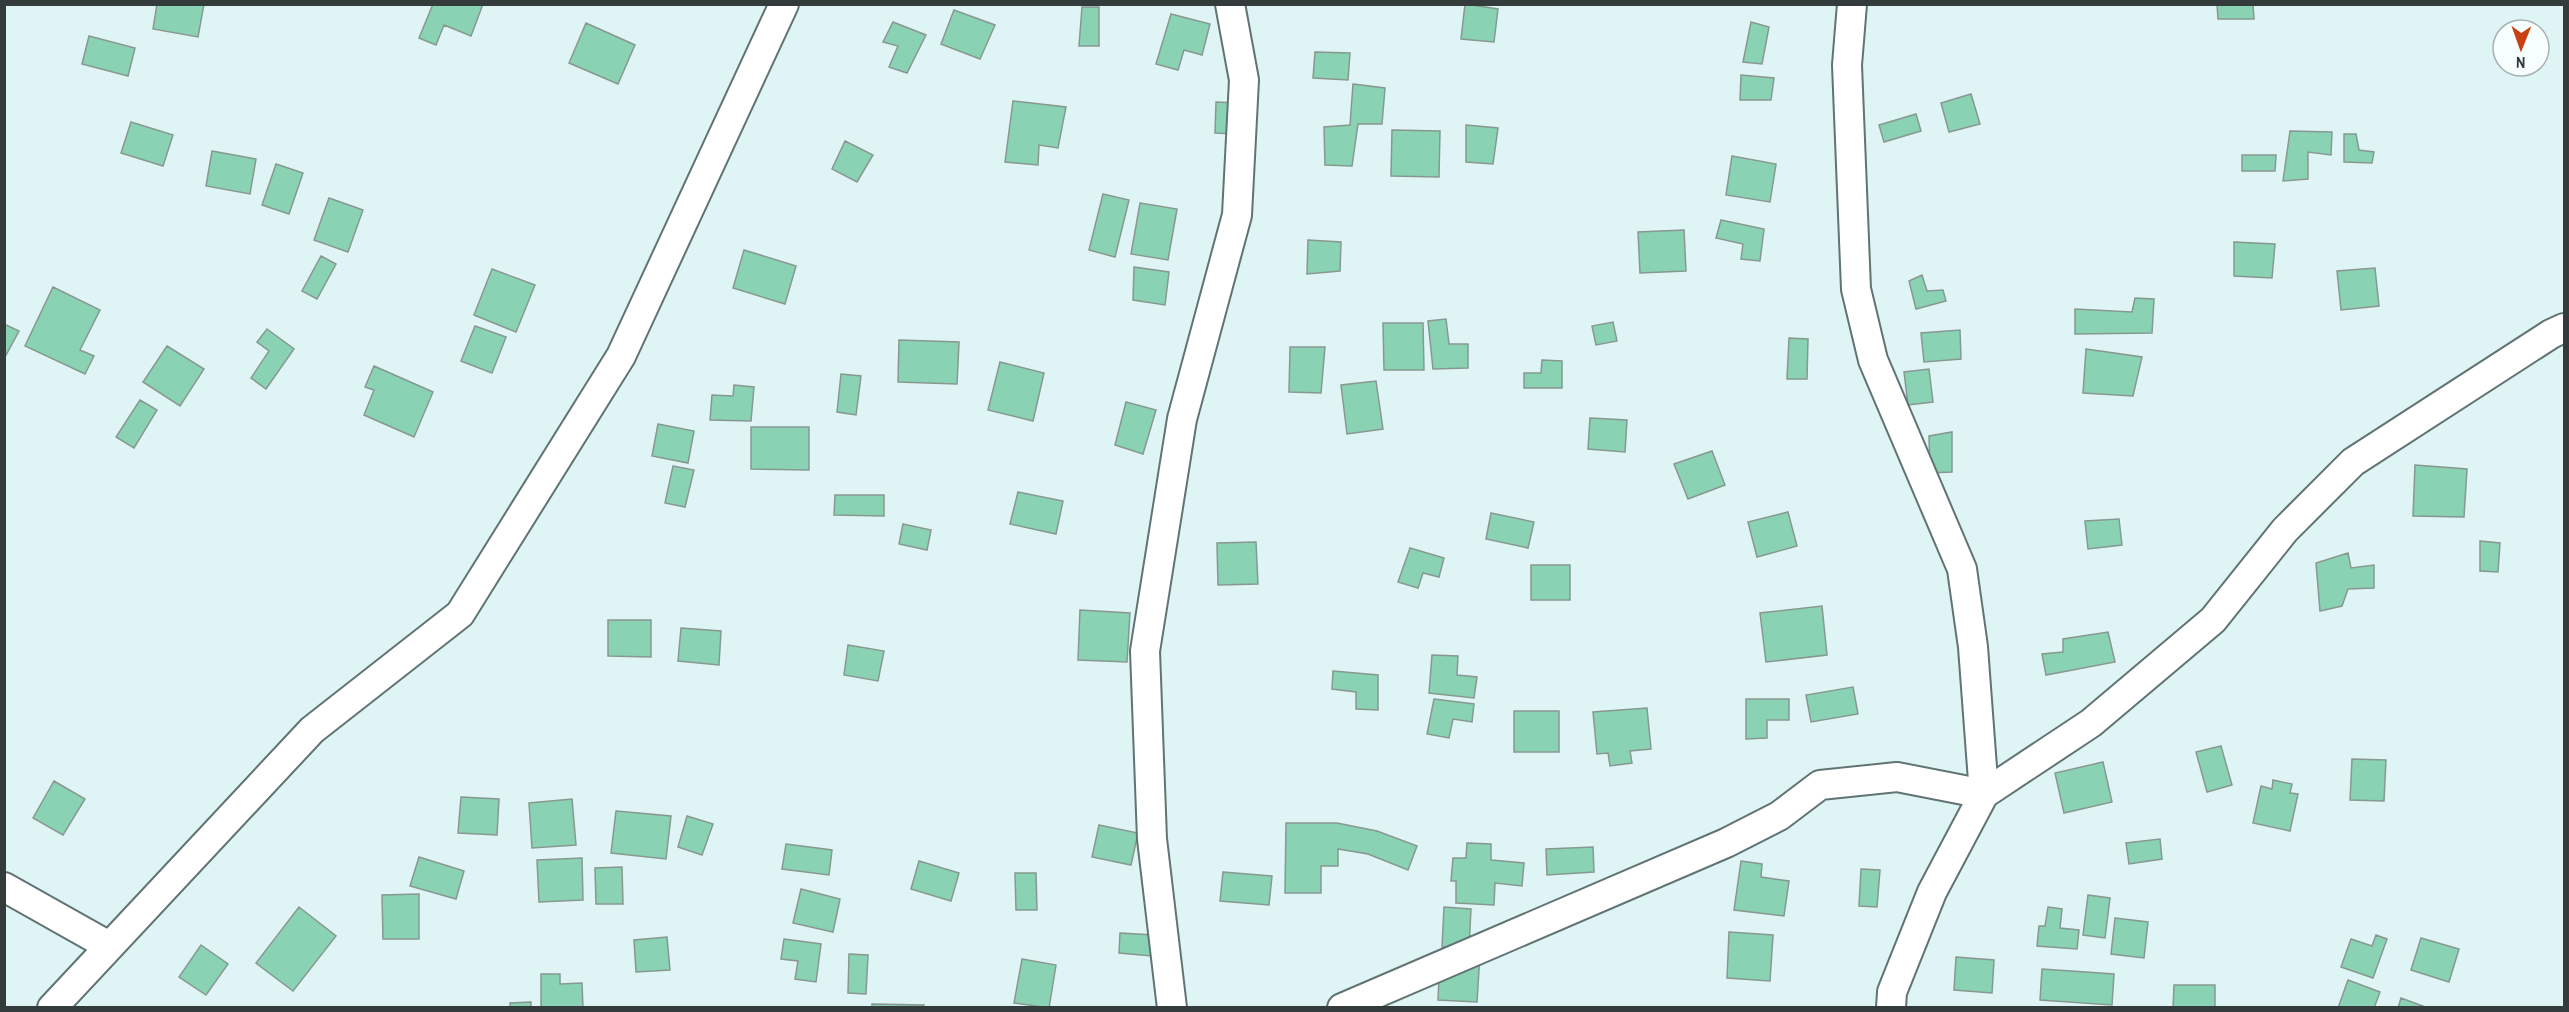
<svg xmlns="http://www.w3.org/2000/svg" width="2569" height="1012" viewBox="0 0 2569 1012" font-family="'Archivo Narrow',sans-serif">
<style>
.building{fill:#89d3b4;stroke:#889891;stroke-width:1.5}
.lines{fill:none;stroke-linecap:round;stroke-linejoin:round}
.street-casing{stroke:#617373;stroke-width:32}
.street{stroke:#fff;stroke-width:28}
</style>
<rect width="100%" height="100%" fill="#dff4f4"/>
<path class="building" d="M157,4H204L198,37L153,29Z
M433,4H483L471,36L444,25L436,45L419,38Z
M1465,4L1498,9L1494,42L1461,39Z
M2217,4H2253L2254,19H2218Z
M1082,7H1099V46H1079Z
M954,10L995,25L980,59L941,44Z
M1171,14L1210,24L1202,55L1184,50L1178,70L1156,64Z
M893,22L926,35L907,73L889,67L898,46L883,42Z
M1751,22L1769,27L1762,64L1743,62Z
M586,23L635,45L618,84L569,63Z
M89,36L135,48L128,76L82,64Z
M1315,52L1350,53L1348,80L1313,78Z
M1741,75L1774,78L1771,100H1740Z
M1353,84L1385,88L1382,124H1358L1352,166L1325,165L1324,127L1350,125Z
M1971,94L1980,124L1949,132L1941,103Z
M1013,101L1066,107L1058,148L1039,145L1038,165L1005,162Z
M1216,102L1236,103L1234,134L1215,133Z
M1916,114L1921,131L1884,142L1879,125Z
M131,122L173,135L163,166L121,153Z
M1466,125L1498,128L1493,164L1466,162Z
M1392,130L1440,131L1439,177L1391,176Z
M2290,131L2332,132L2331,155L2308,152V179L2283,181Z
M2344,134H2356L2359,150L2374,152L2372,163L2344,162Z
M845,141L873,155L857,182L832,169Z
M212,151L256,159L250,194L206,186Z
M2242,155H2276L2275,171H2242Z
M1732,156L1776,164L1770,202L1726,195Z
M276,164L303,173L289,214L262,205Z
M1103,194L1129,200L1115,257L1089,250Z
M329,198L363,210L348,252L314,240Z
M1140,203L1177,209L1168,260L1131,254Z
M1721,220L1764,229L1760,261L1741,259L1743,244L1716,238Z
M1684,230L1686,271L1640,273L1638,232Z
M1308,240L1341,242L1340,271L1307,274Z
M2234,242L2275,244L2272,278L2234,276Z
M744,250L796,266L785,304L733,288Z
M321,256L336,264L317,299L302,291Z
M1134,267L1169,272L1165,305L1133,300Z
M2375,268L2379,306L2341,310L2337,271Z
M492,269L535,285L516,332L474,315Z
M1922,275L1927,291L1943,290L1946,301L1916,309L1909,281Z
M53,287L100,310L80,350L94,356L85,374L25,346Z
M2135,298L2154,299L2152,333L2075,334V309L2132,312Z
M1446,319L1449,344H1468V368L1433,369L1428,321Z
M1613,322L1617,341L1596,345L1592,326Z
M1383,323H1423L1424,370H1384Z
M4,324L19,331L4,359Z
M475,326L506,337L492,373L461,361Z
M267,329L294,349L266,389L251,378L269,351L257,342Z
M1960,330L1961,359L1924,362L1921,333Z
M1789,338L1808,339L1807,379H1787Z
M899,340L959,342L957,384L898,382Z
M167,346L204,369L180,406L143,382Z
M1290,347H1325L1321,393L1289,392Z
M2086,349L2142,357L2133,396L2083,393Z
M1542,360L1562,361V388H1524V373H1541Z
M1000,362L1044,373L1033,421L988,410Z
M374,366L433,392L414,437L364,415L374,390L365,387Z
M1929,369L1933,402L1908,405L1904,372Z
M841,374L861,376L856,415L837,412Z
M1376,381L1383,429L1347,434L1341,385Z
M734,385L754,387L751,421L710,420L712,395L733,396Z
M140,400L157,410L134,448L116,437Z
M1126,402L1156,410L1143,454L1115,445Z
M1590,418L1627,420L1625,452L1588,449Z
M658,424L694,431L688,463L652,456Z
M751,427H809V470L751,469Z
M1952,432V472L1930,473L1929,436Z
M1712,451L1725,485L1688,499L1674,464Z
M2415,465L2467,469L2464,517L2413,516Z
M673,466L694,470L685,507L665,503Z
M1018,492L1063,501L1056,534L1010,524Z
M835,495H884V516L834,515Z
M1788,512L1797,546L1757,557L1748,522Z
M1491,513L1534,522L1528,548L1486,539Z
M2119,519L2122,545L2088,549L2085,521Z
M903,524L931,530L927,550L899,544Z
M2480,541L2500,543L2498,572L2480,571Z
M1256,542L1258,584L1218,585L1217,543Z
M1410,548L1444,558L1439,577L1423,573L1418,588L1398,582Z
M2348,553L2351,568L2374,565V588L2348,589L2342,606L2320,611L2316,563Z
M1531,565H1570V600H1531Z
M1822,606L1827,655L1766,662L1760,613Z
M1080,610L1130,613L1127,662L1078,660Z
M608,620H651V657L608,656Z
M681,628L721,631L719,665L678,661Z
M2108,632L2115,662L2046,675L2042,654L2063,652V639Z
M848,645L884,651L878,681L844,675Z
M1432,655L1458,656L1457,675L1477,677L1474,698L1429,693Z
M1333,671L1378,675V710L1356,709V692L1332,689Z
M1853,687L1858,714L1811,722L1806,695Z
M1434,699L1474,704L1472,722L1453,719L1449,738L1427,734Z
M1746,699H1789V720H1767V738L1746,739Z
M1647,708L1651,749L1630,751L1632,763L1610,766L1608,753L1597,754L1593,712Z
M1514,711H1559V752H1514Z
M2221,746L2232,785L2207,792L2196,752Z
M2352,759L2386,760L2384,801L2350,800Z
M2103,762L2112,802L2064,813L2055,773Z
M2273,780L2292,784L2290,793L2298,794L2290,831L2253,823L2261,786L2272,789Z
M54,781L85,799L63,835L33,818Z
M461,797L499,799L497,835L458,833Z
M572,799L576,845L532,848L529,803Z
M616,811L671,816L666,859L611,853Z
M687,816L713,824L702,855L678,847Z
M1286,823H1337L1377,831L1417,846L1408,870L1368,854L1338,849V866H1321V893H1285Z
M1099,825L1138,833L1131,865L1092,857Z
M2160,839L2162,859L2129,864L2126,843Z
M1467,843L1491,844V860L1524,863L1522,886L1495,883L1494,905L1456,903V881H1451L1453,858H1466Z
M786,844L832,850L829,875L782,869Z
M1593,847L1594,872L1547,875L1546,849Z
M419,857L464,871L456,899L410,886Z
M582,858L583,900L539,902L537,860Z
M919,861L959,873L951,901L911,889Z
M1741,861L1762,864L1761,877L1789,881L1784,916L1734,910Z
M622,867L623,904H596L595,868Z
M1861,869L1880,870L1877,907L1859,906Z
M1223,872L1272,876L1269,905L1220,901Z
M1015,873H1036L1037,910H1016Z
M801,889L840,899L833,932L793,923Z
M419,894V939H383L382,895Z
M2088,895L2110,898L2105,938L2083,935Z
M299,907L336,936L293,991L256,963Z
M1444,907L1471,909L1469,948L1442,947Z
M2048,907L2062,909L2060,928L2079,930L2077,949L2037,946L2039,926H2045Z
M2115,918L2148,922L2144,958L2111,954Z
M1729,932L1773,935L1770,981L1727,978Z
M1120,933L1154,935L1152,956L1119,953Z
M2376,935L2387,939L2373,978L2341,967L2351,939L2372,946Z
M667,937L670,970L636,972L634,940Z
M2421,938L2459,949L2449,982L2411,970Z
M784,939L821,944L816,982L795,979L798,961L781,959Z
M201,945L228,964L206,995L179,977Z
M1440,952L1480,954L1477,1002L1438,1000Z
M849,954L868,955L866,994L848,993Z
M1956,957L1994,960L1992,993L1954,990Z
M1022,959L1056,965L1049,1008L1014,1003Z
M2042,969L2114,974L2112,1005L2040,1000Z
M541,974H560V984L582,983L583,1008H541Z
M2348,980L2380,992L2374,1008H2338Z
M2174,985H2215V1008H2173Z
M2401,998L2428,1008H2398Z
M531,1002V1008H510V1003Z
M872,1004L924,1005L923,1008H872Z"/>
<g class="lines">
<g class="street-casing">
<path id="street" d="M1852,4L1847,65L1856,289L1873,360L1962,569L1973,647L1984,794
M4,887L109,946
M52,1008L312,730L460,614L621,356L784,4
M1172,1008L1152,839L1145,651L1182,419L1237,215L1244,80L1230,4
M1342,1008L1726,843L1779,816L1820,785L1897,777L1984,794
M1891,1008L1892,992L1932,892L1984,794L2091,723L2213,620L2285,530L2353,462L2551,334L2564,328"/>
</g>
<use href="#street" class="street"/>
</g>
<rect width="2569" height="1012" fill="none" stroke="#333b3b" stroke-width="12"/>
<g transform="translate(2521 48) rotate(181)"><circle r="28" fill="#f6fefe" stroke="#a8b0b0" stroke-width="1.5"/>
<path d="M0-4.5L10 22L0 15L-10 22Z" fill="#c94111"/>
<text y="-9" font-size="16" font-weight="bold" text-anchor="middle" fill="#333b3b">N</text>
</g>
</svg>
